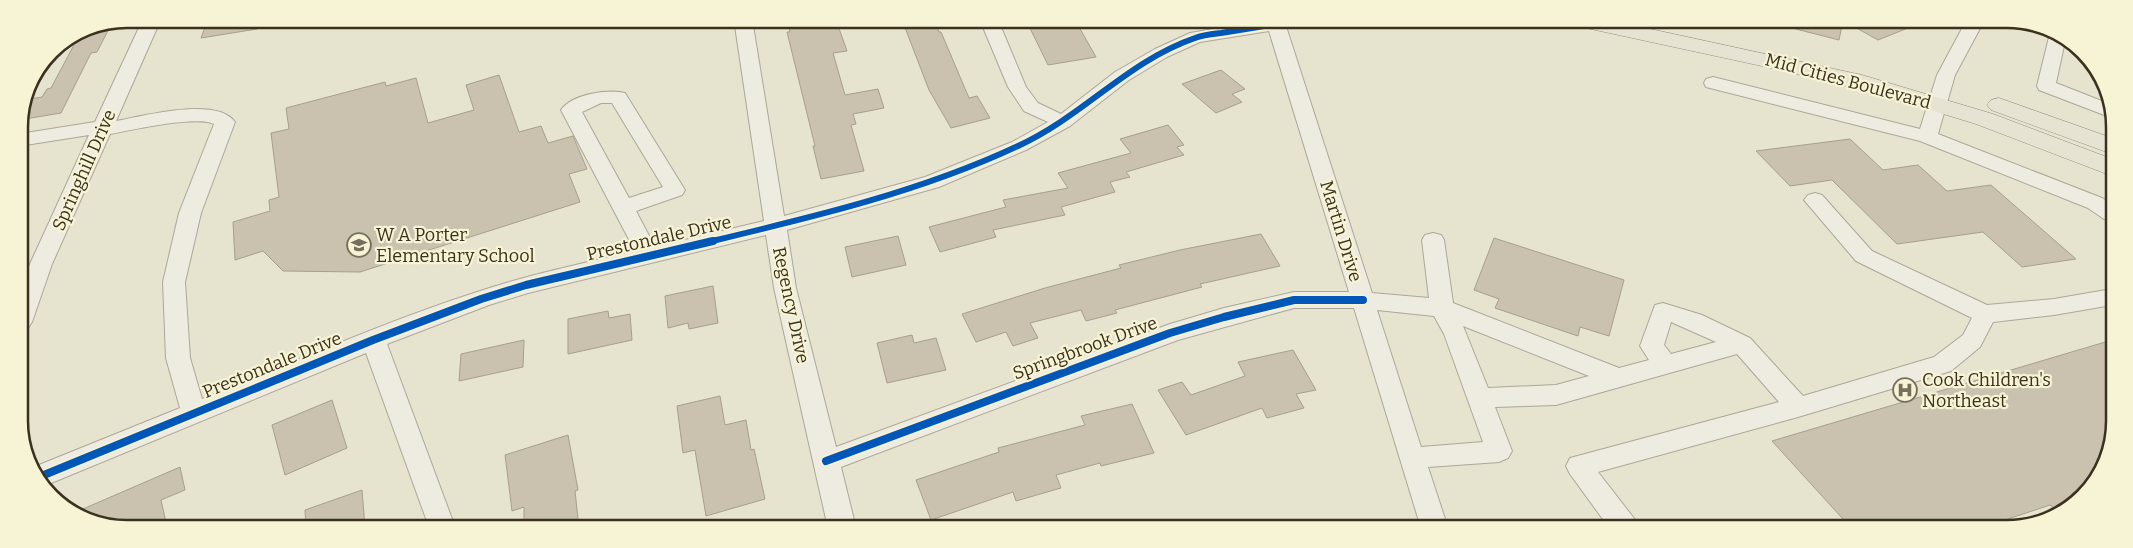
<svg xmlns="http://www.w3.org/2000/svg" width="2133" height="548" viewBox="0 0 2133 548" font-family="Bitter,serif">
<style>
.building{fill:#cac2af;stroke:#a79f8e}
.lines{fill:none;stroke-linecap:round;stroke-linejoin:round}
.minor-casing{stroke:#aca797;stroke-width:2}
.major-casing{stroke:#918d7e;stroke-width:1}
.minor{fill:#eeece1;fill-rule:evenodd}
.major{fill:#e6e3d2;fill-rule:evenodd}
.cycleway-far1-casing{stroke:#f7f3d5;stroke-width:9}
.cycleway-casing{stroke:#f7f3d5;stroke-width:11}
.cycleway-far1{stroke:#0057b8;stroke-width:6}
.cycleway{stroke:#0057b8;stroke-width:8}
.labels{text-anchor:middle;stroke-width:4.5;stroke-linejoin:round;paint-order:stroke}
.street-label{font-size:18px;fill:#3b311e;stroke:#f7f3d5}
.poi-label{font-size:18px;fill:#3b311e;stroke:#f7f3d5;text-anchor:start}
.rim{fill:none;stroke:#3b311e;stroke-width:2.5}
</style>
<rect width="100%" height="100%" fill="#e6e3cf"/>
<path class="building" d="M208,19H256L257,29L201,38Z
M787,19L836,20L847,51L833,53L845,95L878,89L884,108L853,114L856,124L851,125L864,171L821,179L813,146H815L787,32H790Z
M934,20L939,32H941L969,98L977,96L990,118L951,128L929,90L904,25Z
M1026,20H1075L1096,57L1048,65Z
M113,21L97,52L91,53L61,113L19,120L24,100L42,97L47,89L51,88L83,28Z
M1789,21H1843L1839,40L1788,27Z
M1844,21H1923V22L1878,40Z
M1221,70L1245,89L1232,94L1242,102L1216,113L1182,84Z
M499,75L519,132L541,126L548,143L573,136L587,169L569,174L580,202L360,272L283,271L263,251L235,260L233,222L270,211L269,200L279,197L271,133L289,129L286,108L385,82L386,86L416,78L428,123L474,110L466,85Z
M1168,125L1184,145L1177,147L1184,155L1126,172L1130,177L1110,182L1115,192L1061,207L1065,215L993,230L996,237L940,252L929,227L1006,207L1003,200L1068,188L1058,173L1131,153L1120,139Z
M1850,139L1883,170L1918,165L1947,191L1991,185L2076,259L2022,267L1983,232L1897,244L1832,180L1790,186L1756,151Z
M1261,234L1280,266L1200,284L1202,287L1115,310L1117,313L1086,321L1081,310L1030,323L1038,338L1013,346L1006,332L976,342L962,314L1045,288L1121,268L1119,265L1180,250Z
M898,236L906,265L852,277L845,247Z
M1494,238L1624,280L1609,336L1580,327L1578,336L1495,308L1499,299L1474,290Z
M713,286L718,323L689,329L688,323L668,328L665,296Z
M608,311L609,318L630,314L632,340L568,354V319Z
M912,335L914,343L936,338L946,370L887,383L877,343Z
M524,340L523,367L459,381L461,354Z
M2112,340V443L2077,503L2057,511L2050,505L1978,529H1852L1772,441Z
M1293,350L1316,390L1296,394L1304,408L1267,418L1262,408L1186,435L1158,390L1182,382L1191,395L1245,376L1238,362Z
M720,396L725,425L746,420L751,450L754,449L765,499L706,516L695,450L683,453L677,406Z
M332,400L347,448L285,475L272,425Z
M1132,404L1154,453L1101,466L1100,463L1056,475L1061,488L1016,501L1013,492L931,520L916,480L999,452L998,448L1085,425L1081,416Z
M568,435L578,490L575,491L579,528H524V507L512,511L505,455Z
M180,467L185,490L161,500L167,527H105L76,512Z
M362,490L365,527H306L305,510Z"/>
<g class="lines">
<g class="minor-casing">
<path id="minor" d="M143,19H161L116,121C143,116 217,96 235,122L201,213L185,282L190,358L202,399C292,363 382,323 474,293C527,275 581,264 635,251L561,110C572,94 607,89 625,93L685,190L682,195L636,211L655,247L764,221L734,19H752L784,216L925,177L1012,142L1048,122L1024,111L1008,87L980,20H998L1026,87L1038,103L1061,114L1115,72L1155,49L1190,33L1266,20H1284L1372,293L1429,298L1422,240L1425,235L1433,233L1441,235L1444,240L1453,303L1619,368L1649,360L1640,346L1655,305L1663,303L1702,315L1750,338L1803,396L1934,357L1963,335L1972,318L1856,261L1804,200L1808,195L1815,193L1822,195L1872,251L1987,305L2054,299L2112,289V305L2054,315L1993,322L1980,347L1951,371L1798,417L1598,472L1636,521L1640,529H1610L1570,474L1566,466L1570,458L1779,402L1737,354L1556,405L1495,407L1512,451L1508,458L1499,462L1428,467L1448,528H1421L1354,308H1294L1178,340L841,467L856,528H828L774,288L766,235L528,293L489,305L387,344L455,527H429L366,353L44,486L34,467L180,408L166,358L163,282L179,213L214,124C198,115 131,130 110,134L52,264L32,322L28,328L20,331V291L30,264L89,135L19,146V134L95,122ZM1269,31L1349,292H1294L1224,308L1170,324L836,447L796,288L787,230L939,187L1026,150L1070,126L1129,80L1167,57L1200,42ZM601,103H612L663,187L629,198L582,112ZM1377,310L1434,316L1444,334L1483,442L1421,447ZM1671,322L1716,342L1671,354L1664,345ZM1463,326L1589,376L1556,385L1488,388Z
M1966,21H1984L1955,75L1938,134L2102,198L2112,204V221L2104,219L2088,208L1920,141L1706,87L1704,83L1706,79L1713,77L1920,129L1937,75Z
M2050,33L2065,41L2056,83L2112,105V118L2039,90L2037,86Z"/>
</g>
<g class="major-casing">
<path id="major" d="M1567,20H1609L1862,75L1993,114L2112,159V176L1976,124L1878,94L1785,71L1577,26L1569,25Z
M1999,98L2112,138V154L1991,110L1987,105L1991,100Z"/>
</g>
<use href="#minor" class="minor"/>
<use href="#major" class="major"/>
<g class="cycleway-far1-casing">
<path id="cycleway-far1" d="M708,242C813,217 920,192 1018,146C1082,117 1128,61 1195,38C1203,35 1213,34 1221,33C1240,30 1258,27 1277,24"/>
</g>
<g class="cycleway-casing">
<path id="cycleway" d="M826,461L1170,333L1224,317L1294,300H1363
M39,477L373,340L481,299L526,285L713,241"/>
</g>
<use href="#cycleway-far1" class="cycleway-far1"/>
<use href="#cycleway" class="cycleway"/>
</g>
<defs>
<g id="school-ring" transform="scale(1.25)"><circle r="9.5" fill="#f7f3d5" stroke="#776f5c" stroke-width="1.5"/><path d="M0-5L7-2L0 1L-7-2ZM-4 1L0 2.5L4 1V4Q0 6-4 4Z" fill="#776f5c"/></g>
<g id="hospital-ring" transform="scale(1.25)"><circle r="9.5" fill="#f7f3d5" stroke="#776f5c" stroke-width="1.5"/><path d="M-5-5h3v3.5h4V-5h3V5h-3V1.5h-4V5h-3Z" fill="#776f5c"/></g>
</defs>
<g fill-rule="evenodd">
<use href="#school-ring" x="359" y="245"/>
<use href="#hospital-ring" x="1905" y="390"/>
</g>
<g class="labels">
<g class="street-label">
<text transform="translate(1848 81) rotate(15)" y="6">Mid Cities Boulevard</text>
<text transform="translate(84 170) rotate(-66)" y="6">Springhill Drive</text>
<text transform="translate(1341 231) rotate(73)" y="6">Martin Drive</text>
<text transform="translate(659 238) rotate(-13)" y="6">Prestondale Drive</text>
<text transform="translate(791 305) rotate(78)" y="6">Regency Drive</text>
<text transform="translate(1085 348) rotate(-20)" y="6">Springbrook Drive</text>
<text transform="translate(272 365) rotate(-22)" y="6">Prestondale Drive</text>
</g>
<g class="poi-label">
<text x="376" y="241">W A Porter<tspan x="376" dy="21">Elementary School</tspan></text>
<text x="1922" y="386">Cook Children's<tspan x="1922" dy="21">Northeast</tspan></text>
</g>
</g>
<path d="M0 0H2133V548H0ZM127 28H2007A99 99 0 0 1 2106 127V421A99 99 0 0 1 2007 520H127A99 99 0 0 1 28 421V127A99 99 0 0 1 127 28Z" fill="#f7f3d5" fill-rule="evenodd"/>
<path class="rim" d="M127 28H2007A99 99 0 0 1 2106 127V421A99 99 0 0 1 2007 520H127A99 99 0 0 1 28 421V127A99 99 0 0 1 127 28Z"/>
</svg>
